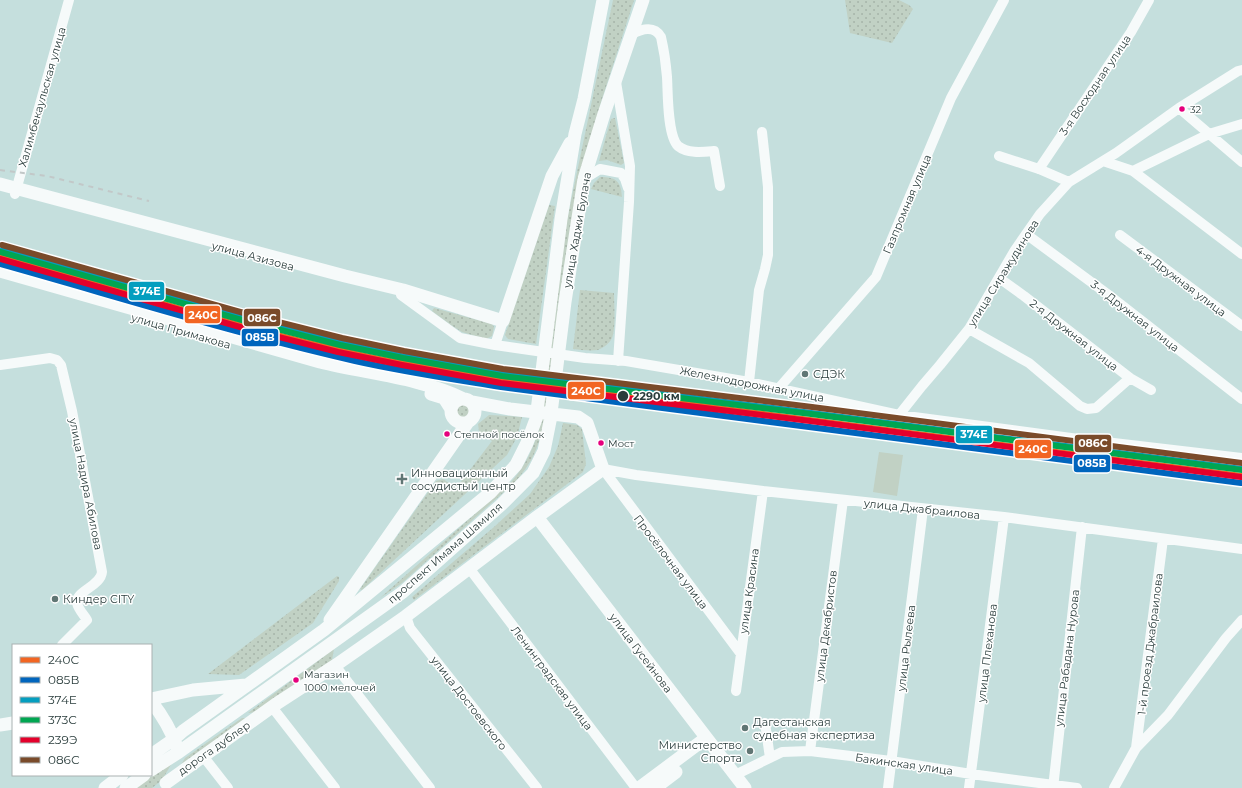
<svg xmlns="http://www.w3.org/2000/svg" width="1242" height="788" viewBox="0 0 1242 788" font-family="Montserrat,sans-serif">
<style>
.grass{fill:url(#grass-dots)}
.pitch{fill:#c1d1c4}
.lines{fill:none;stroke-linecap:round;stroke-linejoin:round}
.minor{stroke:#f6fafa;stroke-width:10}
.major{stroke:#f6fafa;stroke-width:13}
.rail{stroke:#c2c8c8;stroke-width:2;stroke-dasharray:5 5;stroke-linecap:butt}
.rail-1-casing{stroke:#fff;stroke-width:9}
.rail-2-casing{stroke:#fff;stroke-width:9}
.rail-3-casing{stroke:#fff;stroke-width:9}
.rail-4-casing{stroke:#fff;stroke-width:9}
.rail-5-casing{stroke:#fff;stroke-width:9}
.rail-6-casing{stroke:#fff;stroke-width:9}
.rail-1{stroke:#f26522;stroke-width:6}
.rail-2{stroke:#0065bd;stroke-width:6}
.rail-3{stroke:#049ebf;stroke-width:6}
.rail-4{stroke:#00a651;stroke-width:6}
.rail-5{stroke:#e4002b;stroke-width:6}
.rail-6{stroke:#7a4b2a;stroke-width:6}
.bus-dot{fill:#e5007d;stroke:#fff;stroke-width:1.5}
.poi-dot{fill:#607674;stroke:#fff;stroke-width:1.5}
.stop-dot{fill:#2a3d3c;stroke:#fff;stroke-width:1.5}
.labels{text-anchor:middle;stroke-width:3;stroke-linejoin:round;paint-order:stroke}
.bus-label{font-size:10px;fill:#2a3d3c;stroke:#fff;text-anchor:start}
.street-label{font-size:11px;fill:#2a3d3c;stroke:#fff}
.poi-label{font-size:11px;fill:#2a3d3c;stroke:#fff;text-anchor:start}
.stop-label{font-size:11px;font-weight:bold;fill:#2a3d3c;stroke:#fff;text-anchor:start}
.line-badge{stroke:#fff;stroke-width:1.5}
.badge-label{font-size:11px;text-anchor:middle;font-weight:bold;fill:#fff}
</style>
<defs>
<pattern id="grass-dots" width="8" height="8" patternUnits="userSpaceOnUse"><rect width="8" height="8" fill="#c1d1c4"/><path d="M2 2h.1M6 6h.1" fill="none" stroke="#a6b4a9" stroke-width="1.8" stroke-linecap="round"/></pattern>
</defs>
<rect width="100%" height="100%" fill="#c5dfdd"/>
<path class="grass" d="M613,0H634L602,99L580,175L543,427C537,451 531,464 515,482L402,583L380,598L512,481C527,463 533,449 540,426L567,220Z
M845,0H899L909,5L913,9L892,43L850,33Z
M615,118L624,163L621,165L607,160L599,161L611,119Z
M600,177C616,177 621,181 622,197L591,189L594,183Z
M549,205L555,206L536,344L508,339L505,335Z
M580,290L614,293C614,305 616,327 612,338C610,343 603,348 598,350C590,351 581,350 573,349Z
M434,308L492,324L494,327L492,336L486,339L462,332L451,325L432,311Z
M456 411a7 7 0 1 1 14 0a7 7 0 1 1-14 0Z
M489,415L509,416L522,417L517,437L507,455L362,590L360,589L436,481L443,479L456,488L492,441L479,431L478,424Z
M563,423L577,425L582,429L586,464L583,472L414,600L412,597L494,527L530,494L549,467L558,446Z
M337,576L339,577V581L313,623L239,675L208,674Z
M334,649L332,660L259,712L248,713Z
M242,718H250L181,765L185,758Z
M172,763L162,780L152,788H134Z"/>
<path class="pitch" d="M879,452L903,455L897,496L873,492Z"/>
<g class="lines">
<path class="minor" d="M632,34C642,29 654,25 661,37C664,50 666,64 667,77C668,92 667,135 678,146C688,154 703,152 714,151L720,186
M616,82L630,166L629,202L618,361
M1179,108L1242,162
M999,156L1039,169L1069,182
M1103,161L1133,171L1209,134L1242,124
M1039,169L1131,32L1149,0
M1133,171L1242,254
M584,179L600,169L621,173L625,179L628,188
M15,194L69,0
M1026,234L1106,293L1242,399
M1120,235L1242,326
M999,278L1024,296L1130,378L1151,390
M401,295L460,338L495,345L585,358L626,361L749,382L899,415L1071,438L1242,458
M969,329L1029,363L1080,406L1087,409L1096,408L1130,378
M495,345L503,321
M0,365L50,358L57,360L61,365L72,411L102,572C101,586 75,591 77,603C78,609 84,615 87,620L62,645
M749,382L759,290L765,269L768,255V187L762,132
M779,388L876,277L951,98L1004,0
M899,415L922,386L940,365L969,329L1015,250L1040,214L1069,182L1116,153L1179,108L1238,71L1242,70
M603,469L636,475L763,491L1004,517L1242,549
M603,469L741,654
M469,568L636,788
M406,616L410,628L537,788
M336,665L337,668L430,788
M736,691L763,491
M272,707L335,788
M765,723L770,758
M1136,748L1163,539
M810,751L843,500
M203,756L228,788
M735,775L782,752L810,751L891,761L971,774L1077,788
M888,788L923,509
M969,788L1004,517
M1053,788L1082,527
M1114,788L1136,748L1168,715L1226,638L1242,620"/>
<path class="major" d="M0,184L345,276L403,290L503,321L552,176L570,143
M0,271C107,301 213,332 320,362C368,374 418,377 464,399
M431,394L444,398L451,409
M451 411a12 12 0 1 1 24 0a12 12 0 1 1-24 0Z
M537,517L745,788
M330,620L468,422
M151,699L193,690L246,685
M151,701C162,715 171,730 177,747
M0,725L13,723
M151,755L174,739L183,731L324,630L490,493L516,465L527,443L536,419L561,219L575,134L584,99L603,0
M151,770L179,752L403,592L501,505L533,473L544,451L550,421L565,302L584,179L604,114L643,0
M166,783L276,704L336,665L406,616L537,517L603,469L587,423L578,417L510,409L472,402
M105,788L122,775
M126,788L144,775
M639,788L706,738
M655,788L676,772"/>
<path class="rail" d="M0,170L47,176L149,201"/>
<g class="rail-1-casing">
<path id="rail-1" d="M0,257C118,290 236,327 356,354C404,365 453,372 502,380L1242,476"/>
</g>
<g class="rail-2-casing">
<path id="rail-2" d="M0,264C118,297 236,334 355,361C404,372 452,379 501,387L1241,483"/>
</g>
<g class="rail-3-casing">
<path id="rail-3" d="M2,250L213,310L340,343L401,356L503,373L1242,469"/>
</g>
<g class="rail-4-casing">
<path id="rail-4" d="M0,252L249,322L340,345L403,358L502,376L811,414L1242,470"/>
</g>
<g class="rail-5-casing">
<path id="rail-5" d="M0,259L247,329L338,352L402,365L501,383L810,421L1241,477"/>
</g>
<g class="rail-6-casing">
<path id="rail-6" d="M2,245L251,315L342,338L404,351L503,369L812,407L1242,463"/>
</g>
<use href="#rail-1" class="rail-1"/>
<use href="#rail-2" class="rail-2"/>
<use href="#rail-3" class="rail-3"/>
<use href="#rail-4" class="rail-4"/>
<use href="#rail-5" class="rail-5"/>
<use href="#rail-6" class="rail-6"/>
</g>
<g class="bus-dot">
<circle cx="1182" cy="109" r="3.5"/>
<circle cx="447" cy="434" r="3.5"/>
<circle cx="601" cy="443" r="3.5"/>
<circle cx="296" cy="680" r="3.5"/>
</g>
<g class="poi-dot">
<circle cx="805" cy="374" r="4"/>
<path d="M400 473h4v4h4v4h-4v4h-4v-4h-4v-4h4z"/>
<circle cx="55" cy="599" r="4"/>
<circle cx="745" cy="728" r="4"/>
<circle cx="750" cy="751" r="4"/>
</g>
<circle class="stop-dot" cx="623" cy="396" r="6"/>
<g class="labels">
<g class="bus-label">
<text x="1190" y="113">32</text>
<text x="454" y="438">Степной посёлок</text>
<text x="608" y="447">Мост</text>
<text x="304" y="678">Магазин<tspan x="304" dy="13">1000 мелочей</tspan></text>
</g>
<g class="street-label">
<text transform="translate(1095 85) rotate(-56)" y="4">3-я Восходная улица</text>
<text transform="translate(42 97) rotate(-74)" y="4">Халимбекаульская улица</text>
<text transform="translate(907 204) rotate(-67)" y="4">Газпромная улица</text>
<text transform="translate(577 230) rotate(-80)" y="4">улица Хаджи Булача</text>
<text transform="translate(253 256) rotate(15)" y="4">улица Азизова</text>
<text transform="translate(1003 273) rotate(-58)" y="4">улица Сиражудинова</text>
<text transform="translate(1181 281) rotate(37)" y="4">4-я Дружная улица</text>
<text transform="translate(1135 316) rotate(38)" y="4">3-я Дружная улица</text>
<text transform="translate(181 331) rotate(16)" y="4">улица Примакова</text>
<text transform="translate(1074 335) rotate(38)" y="4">2-я Дружная улица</text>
<text transform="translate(752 384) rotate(11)" y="4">Железнодорожная улица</text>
<text transform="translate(86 484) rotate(79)" y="4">улица Надира Абилова</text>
<text transform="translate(922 509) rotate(6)" y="4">улица Джабраилова</text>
<text transform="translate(445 553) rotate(-41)" y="4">проспект Имама Шамиля</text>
<text transform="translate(671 562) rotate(53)" y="4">Просёлочная улица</text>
<text transform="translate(749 591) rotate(-82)" y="4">улица Красина</text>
<text transform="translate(826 626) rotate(-83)" y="4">улица Декабристов</text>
<text transform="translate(1150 644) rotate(-83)" y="4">1-й проезд Джабраилова</text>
<text transform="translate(906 648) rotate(-83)" y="4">улица Рылеева</text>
<text transform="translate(641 653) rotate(53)" y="4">улица Гусейнова</text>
<text transform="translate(987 653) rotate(-83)" y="4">улица Плеханова</text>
<text transform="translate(1067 658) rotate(-83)" y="4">улица Рабадана Нурова</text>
<text transform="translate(552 678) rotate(53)" y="4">Ленинградская улица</text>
<text transform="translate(469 703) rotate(52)" y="4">улица Достоевского</text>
<text transform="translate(214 748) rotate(-35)" y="4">дорога дублер</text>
<text transform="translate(904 764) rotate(8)" y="4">Бакинская улица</text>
</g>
<g class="poi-label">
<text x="813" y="378">СДЭК</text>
<text x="411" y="477">Инновационный<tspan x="411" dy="13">сосудистый центр</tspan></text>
<text x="63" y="603">Киндер CITY</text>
<text x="753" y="726">Дагестанская<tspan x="753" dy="13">судебная экспертиза</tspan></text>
<text x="742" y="749" text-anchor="end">Министерство<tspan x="742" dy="13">Спорта</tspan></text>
</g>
<g class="stop-label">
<text x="633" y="400">2290 км</text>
</g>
</g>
<g class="line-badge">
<rect x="128" y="281" width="37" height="20" rx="4" fill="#049ebf"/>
<rect x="184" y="305" width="37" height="19" rx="4" fill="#f26522"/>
<rect x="243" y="308" width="38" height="19" rx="4" fill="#7a4b2a"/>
<rect x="241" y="328" width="38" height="19" rx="4" fill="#0065bd"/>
<rect x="567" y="381" width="38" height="19" rx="4" fill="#f26522"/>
<rect x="955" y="425" width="38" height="19" rx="4" fill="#049ebf"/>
<rect x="1074" y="434" width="38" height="19" rx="4" fill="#7a4b2a"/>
<rect x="1014" y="439" width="38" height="20" rx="4" fill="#f26522"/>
<rect x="1073" y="454" width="38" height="19" rx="4" fill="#0065bd"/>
</g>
<g class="badge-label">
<text x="147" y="295">374Е</text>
<text x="203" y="319">240С</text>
<text x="262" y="322">086С</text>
<text x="260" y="341">085В</text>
<text x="586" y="395">240С</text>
<text x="974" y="438">374Е</text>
<text x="1093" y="447">086С</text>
<text x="1033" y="453">240С</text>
<text x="1092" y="467">085В</text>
</g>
<rect x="12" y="644" width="140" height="132" fill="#ffffff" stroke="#aab1b1"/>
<rect x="20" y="657" width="20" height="6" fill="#f26522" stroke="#aab1b1"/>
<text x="48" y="664" font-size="12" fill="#2a3d3c">240С</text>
<rect x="20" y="677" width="20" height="6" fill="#0065bd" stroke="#aab1b1"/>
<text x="48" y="684" font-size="12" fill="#2a3d3c">085В</text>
<rect x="20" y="697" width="20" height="6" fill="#049ebf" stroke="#aab1b1"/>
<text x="48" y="704" font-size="12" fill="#2a3d3c">374Е</text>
<rect x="20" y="717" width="20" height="6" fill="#00a651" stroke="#aab1b1"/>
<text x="48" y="724" font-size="12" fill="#2a3d3c">373C</text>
<rect x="20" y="737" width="20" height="6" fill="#e4002b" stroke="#aab1b1"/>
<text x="48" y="744" font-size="12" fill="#2a3d3c">239Э</text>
<rect x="20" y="757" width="20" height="6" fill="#7a4b2a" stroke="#aab1b1"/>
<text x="48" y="764" font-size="12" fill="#2a3d3c">086С</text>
</svg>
